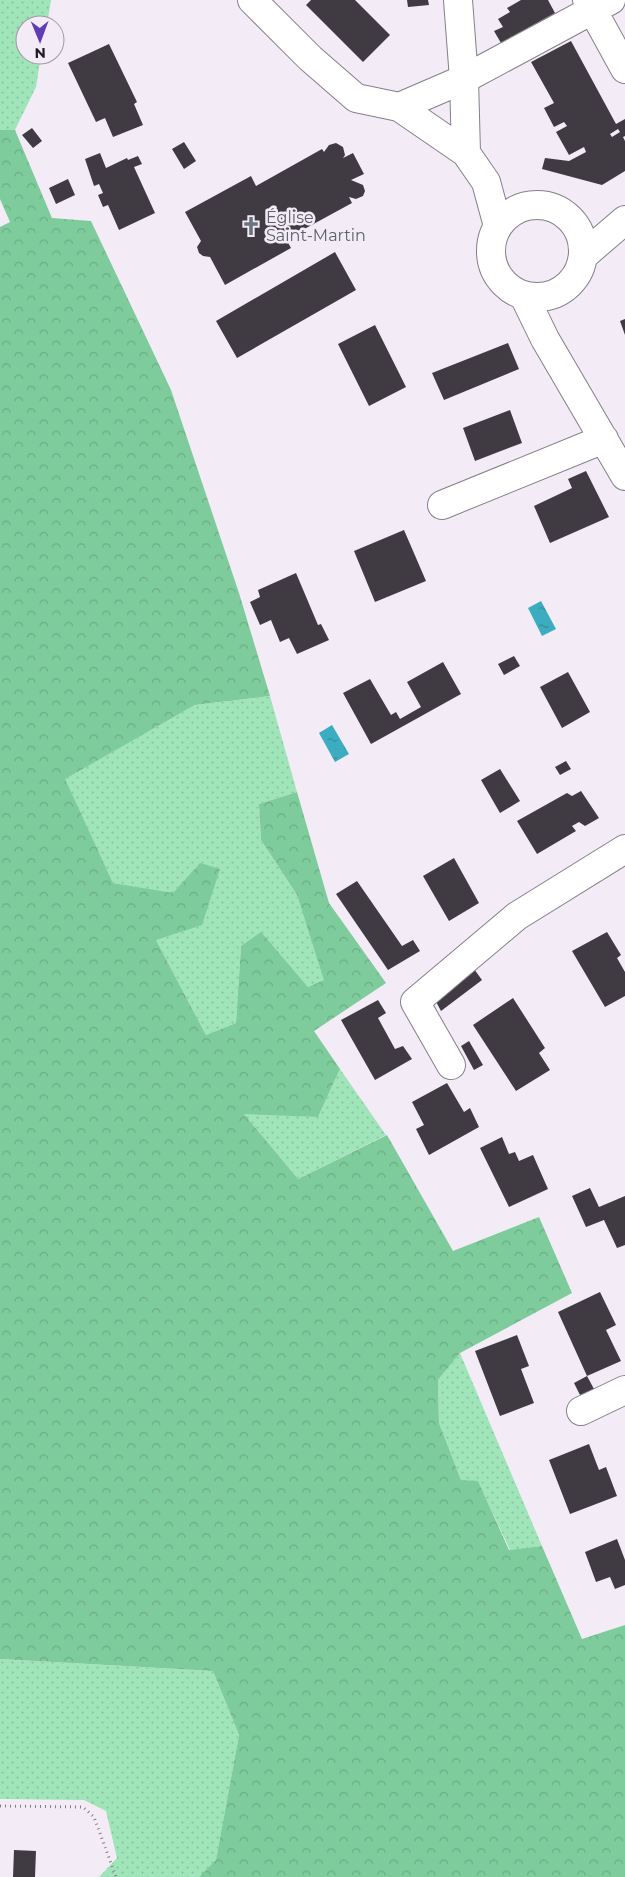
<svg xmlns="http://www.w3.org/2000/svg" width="625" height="1877" viewBox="0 0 625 1877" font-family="Montserrat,sans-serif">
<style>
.grass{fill:url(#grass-dots)}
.forest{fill:url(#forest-crowns)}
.water{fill:url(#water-ripples)}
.building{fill:#403b43;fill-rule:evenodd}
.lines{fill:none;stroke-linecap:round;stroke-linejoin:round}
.minor-casing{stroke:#857f89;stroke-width:30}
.path{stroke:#847f87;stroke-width:3;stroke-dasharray:1 4;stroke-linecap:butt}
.minor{stroke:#fff;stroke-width:28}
.labels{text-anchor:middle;stroke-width:5;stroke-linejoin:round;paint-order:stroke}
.worship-label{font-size:16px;fill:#5b616d;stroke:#f3ecf7;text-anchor:start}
</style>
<defs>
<pattern id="grass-dots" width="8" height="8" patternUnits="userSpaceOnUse" patternTransform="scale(1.25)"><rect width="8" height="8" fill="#a0e5b9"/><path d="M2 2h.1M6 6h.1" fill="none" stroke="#89c49f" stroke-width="1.8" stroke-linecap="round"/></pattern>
<pattern id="forest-crowns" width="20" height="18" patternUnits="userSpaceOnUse" patternTransform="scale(1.25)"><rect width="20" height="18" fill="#7ecb9b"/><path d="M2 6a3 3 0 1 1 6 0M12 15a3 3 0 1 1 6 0" fill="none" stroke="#6cae85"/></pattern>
<pattern id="water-ripples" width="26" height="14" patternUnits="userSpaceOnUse" patternTransform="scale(1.25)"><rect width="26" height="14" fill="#3cadc0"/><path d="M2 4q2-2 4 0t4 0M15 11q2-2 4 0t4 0" fill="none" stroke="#328c9c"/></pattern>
</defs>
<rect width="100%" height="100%" fill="#f3ecf7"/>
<path class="grass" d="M0,0H51L47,25H25V55H41L36,87L15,130H0Z
M270,696L297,792L259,804L261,840L297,895L325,980L308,987L261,933L241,946L236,1023L206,1035L156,940L200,863L173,894L113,883L64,779L195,705Z
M340,1069L386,1135L298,1179L243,1113L318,1117Z
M460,1353L542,1546L510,1550L478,1482L461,1480L439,1423L438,1380Z
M0,1659L213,1671L239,1735L216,1861L199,1877H99L117,1858L106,1811L84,1800L0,1799Z"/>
<path class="forest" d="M0,130H15L52,218L91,221L171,390L239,593L270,696L195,705L65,779L113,883L173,893L200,863L220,869L202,925L156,940L206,1035L236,1023L241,946L261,932L308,987L324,980L297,895L261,840L259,804L297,792L329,903L386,983L314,1031L340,1069L318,1117L244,1114L298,1179L387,1135L453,1251L539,1217L572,1293L460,1353L438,1380L439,1423L461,1480L478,1481L509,1550L542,1546L582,1639L625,1625V1877H199L216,1860L239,1735L213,1671L0,1659V227L10,222L0,199Z"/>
<path class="water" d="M541,601L556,629L542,636L528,608Z
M332,725L349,754L335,762L319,733Z"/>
<path class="building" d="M311,0H355L390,35L363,62L306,5Z
M407,0H428L429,5L408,7Z
M521,0H548L555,13L501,43L494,31L503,27L498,19L510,12L507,8Z
M571,41L616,124L625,119V136L623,137L625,141V171L602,185L542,169L545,158L569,161L586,152L584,147L569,155L556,132L567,126L564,122L554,127L544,108L554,103L531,62ZM618,129L620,132L612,137L610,134Z
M109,44L137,102L134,104L143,125L113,137L105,118L96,122L68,63Z
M32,128L42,141L33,148L22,135Z
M184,142L196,161L184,169L172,149Z
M336,143L343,147L345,155L343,158L353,153L364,174L351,180L363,185L365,191L363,196L356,199L349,197L352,203L286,239L291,248L225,285L210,257L203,256L199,253L197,247L201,241L185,212L251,176L256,186L322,149L324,152L329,145Z
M100,153L106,168L127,158L128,160L138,156L142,164L134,167L155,213L119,230L108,205L103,207L98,195L103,193L99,184L94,186L85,159Z
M68,179L75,195L56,204L49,188Z
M335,252L356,290L237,358L216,321Z
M625,319V335L620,321Z
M375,325L406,387L369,406L338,344Z
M508,343L519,369L444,400L432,373Z
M510,410L522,443L475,461L463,428Z
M586,471L609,517L550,543L534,506L572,488L568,479Z
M404,530L426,581L375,602L354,551Z
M296,573L318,625L321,624L329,640L297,654L289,638L280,642L271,620L260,625L250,602L260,597L258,590Z
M514,656L520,666L504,675L498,664Z
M443,662L461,694L371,744L343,693L370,679L391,715L396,712L400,719L421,707L407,682Z
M568,672L590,712L562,728L540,687Z
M566,761L571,769L560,775L555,767Z
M500,769L520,801L500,813L481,780Z
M581,791L599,818L585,826L579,822L572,826L576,831L537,854L517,821L567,793L572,796Z
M454,858L479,903L449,921L423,876Z
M357,881L402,946L413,940L420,951L388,970L336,894Z
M607,932L621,955L617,958L625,972V996L605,1007L572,951Z
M469,962L482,980L441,1011L431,992Z
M513,998L545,1048L539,1053L550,1070L516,1091L473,1025Z
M378,1000L386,1013L378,1018L395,1049L403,1046L412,1059L375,1080L341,1020Z
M469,1041L483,1065L474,1070L461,1046Z
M447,1083L464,1112L470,1108L479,1127L429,1155L416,1129L424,1125L412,1102Z
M502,1137L509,1154L515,1152L519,1161L533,1155L548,1189L509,1207L480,1148Z
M590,1188L599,1207L625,1196V1245L617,1248L604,1220L586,1227L572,1196Z
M600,1292L616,1325L606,1330L621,1361L587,1376L558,1312Z
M517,1335L529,1366L521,1369L534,1403L500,1416L475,1351Z
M587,1376L594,1389L580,1395L574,1383Z
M589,1444L599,1470L606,1467L617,1496L570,1514L549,1460Z
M617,1539L625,1560V1585L615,1589L610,1577L596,1582L585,1552Z
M14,1850L36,1851L35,1877H13Z"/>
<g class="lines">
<g class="minor-casing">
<path id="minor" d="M252,0L310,58L356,98L399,107L466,153L486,182L498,226
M458,0L464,79L466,153
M587,0L625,69
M399,107L464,79L611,0
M491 251a46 46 0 1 1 92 0a46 46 0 1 1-92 0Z
M583,256L625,220
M524,296L545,339L625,476
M442,505L604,439
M451,1065L415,1002L517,916L625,849
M581,1411L625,1390"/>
</g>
<path class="path" d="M0,1806L83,1807L94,1817L116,1877"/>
<use href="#minor" class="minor"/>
</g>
<defs>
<g id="church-bare" transform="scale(1.5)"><path d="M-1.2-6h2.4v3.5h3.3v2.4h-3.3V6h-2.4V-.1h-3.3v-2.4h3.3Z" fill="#6b7280" stroke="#f3ecf7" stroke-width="2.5" paint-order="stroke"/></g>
</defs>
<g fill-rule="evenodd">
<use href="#church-bare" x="251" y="226"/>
</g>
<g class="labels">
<g class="worship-label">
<text x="266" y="223">Église<tspan x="266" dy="18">Saint-Martin</tspan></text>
</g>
</g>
<g transform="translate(40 40) rotate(179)"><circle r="24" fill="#f3ecf7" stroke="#9e99a1"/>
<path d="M0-4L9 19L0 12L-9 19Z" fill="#613db5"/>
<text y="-8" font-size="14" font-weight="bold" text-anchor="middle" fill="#1f1c20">N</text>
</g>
</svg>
